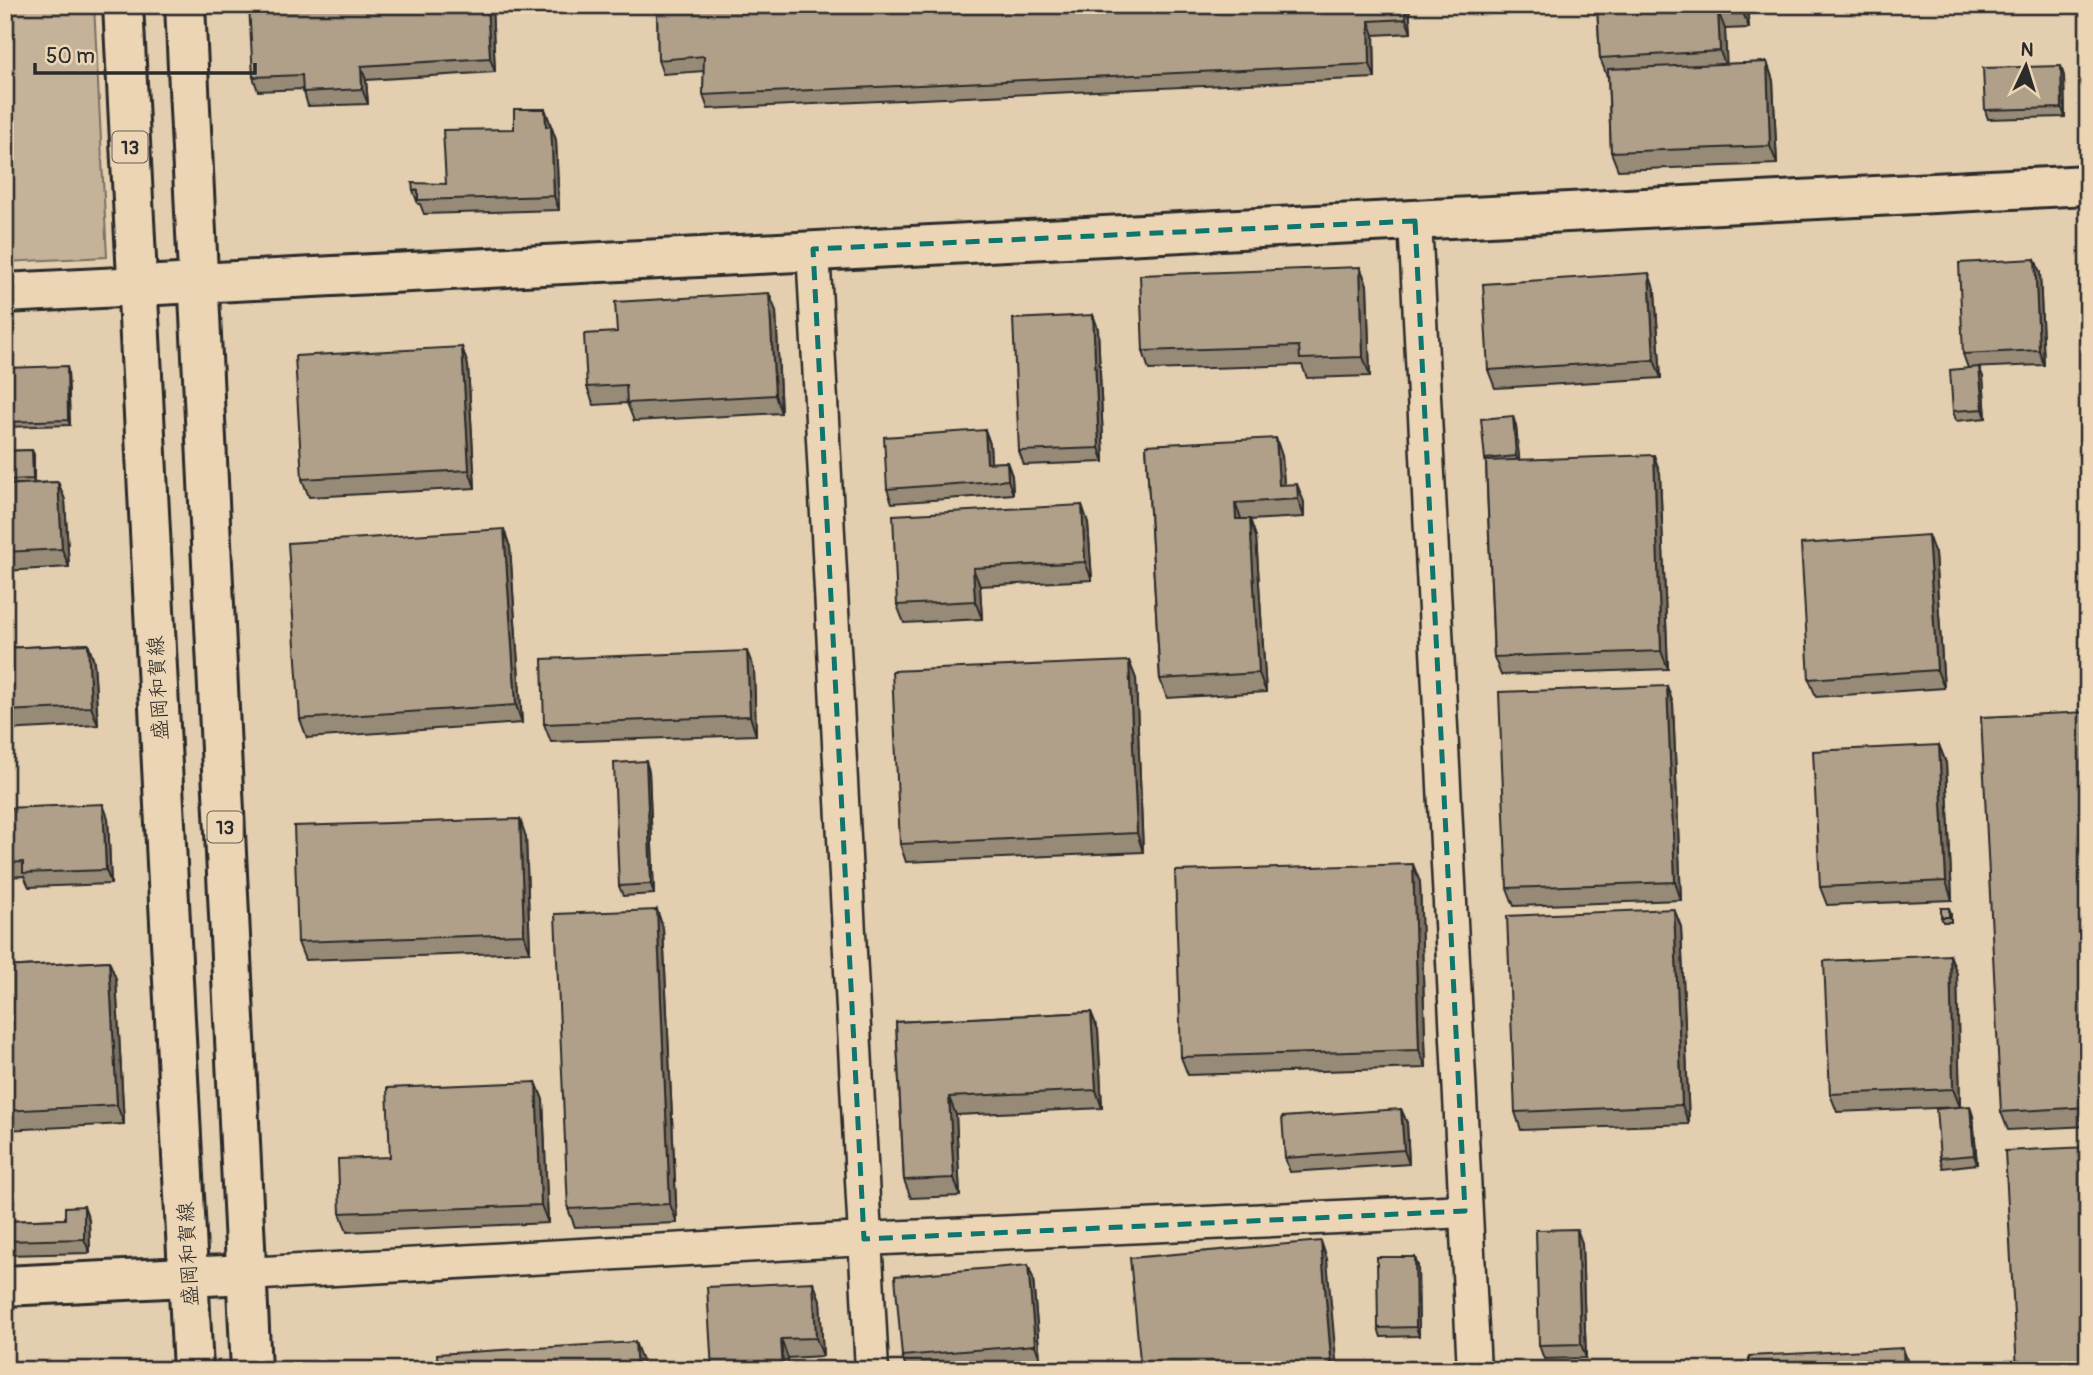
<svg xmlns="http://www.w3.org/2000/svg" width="2093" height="1375" viewBox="0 0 2093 1375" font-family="Pangolin,'Klee One',sans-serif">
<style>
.green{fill:#c5b399;stroke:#786f62;stroke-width:2}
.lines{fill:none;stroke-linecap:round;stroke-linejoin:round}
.street-casing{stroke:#2b2b2b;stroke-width:37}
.secondary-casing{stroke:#2b2b2b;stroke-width:44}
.primary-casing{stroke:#2b2b2b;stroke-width:44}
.street{stroke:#ebd5b4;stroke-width:32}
.secondary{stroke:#ebd5b4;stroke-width:38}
.primary{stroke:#ebd5b4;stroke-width:38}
.wall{fill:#978a77;stroke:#2b2b2b;stroke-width:2}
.shaded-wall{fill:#7b7061;stroke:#2b2b2b;stroke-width:2}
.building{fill:#b0a08a;stroke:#2b2b2b;stroke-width:2}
.marked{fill:none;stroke:#0f766e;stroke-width:5;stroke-dasharray:14 9;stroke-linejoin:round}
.labels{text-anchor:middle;stroke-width:7;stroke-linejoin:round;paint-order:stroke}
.shield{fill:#ebd5b4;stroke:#655e54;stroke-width:2}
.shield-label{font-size:19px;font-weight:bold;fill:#2b2b2b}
.street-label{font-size:21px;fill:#2b2b2b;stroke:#ebd5b4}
</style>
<rect width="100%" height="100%" fill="#e3ceaf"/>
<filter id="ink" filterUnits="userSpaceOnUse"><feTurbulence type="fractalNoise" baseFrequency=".0143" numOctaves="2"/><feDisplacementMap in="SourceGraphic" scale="14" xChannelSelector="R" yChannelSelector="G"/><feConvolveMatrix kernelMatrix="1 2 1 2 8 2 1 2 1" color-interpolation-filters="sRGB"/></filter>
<g filter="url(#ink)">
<path class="green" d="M5,5H94L107,257L5,262Z"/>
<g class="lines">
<g class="street-casing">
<path id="street" d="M1415,221L1474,1370
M813,249L872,1370
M246,1274L864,1239L1465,1211"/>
</g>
<g class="secondary-casing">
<path id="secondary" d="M5,293L2088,185
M5,1286L246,1274"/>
</g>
<g class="primary-casing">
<path id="primary" d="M123,5L193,1370
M185,5L251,1370"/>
</g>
<use href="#street" class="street"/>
<use href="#secondary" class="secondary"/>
<use href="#primary" class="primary"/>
</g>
<path class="wall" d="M492,5L495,72L366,80L368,104L308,106L303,89L258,91L253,77Z
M657,5H1409L1411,33L1374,35L1375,78L708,109L703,95L704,71L663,74L658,60Z
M1597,5H1747L1749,28L1725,29L1726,64L1767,62L1773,81L1777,164L1618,170L1611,152L1608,76H1607L1600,58Z
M2064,76L2065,117L1988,119L1985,110Z
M545,109L556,140L559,210L424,214L420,204H418L413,190L446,184L514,129Z
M2035,259L2040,273L2044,365L1968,368L1963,354Z
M1360,267L1367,285L1370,376L1307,378L1302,365L1149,370L1143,351Z
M1655,292L1661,378L1495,388L1488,370Z
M776,311L781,413L634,421L627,403L594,405L587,387L617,332Z
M1093,315L1098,329L1104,462L1024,465L1019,451Z
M462,347L468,366L475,488L309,497L302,479Z
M1979,367L1983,377L1986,418L1956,421L1953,411Z
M5,368L68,371L70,425L5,427Z
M1516,426L1519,460L1660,473L1668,669L1501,675L1494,657L1486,464L1485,459Z
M985,430L990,444L991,463L1007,462L1012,476L1013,494L892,503L887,489Z
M1146,445L1282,456L1284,485L1304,502V517L1250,520L1256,537L1266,692L1167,698L1160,679Z
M32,450L34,455V483L58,482L65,500L69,567L5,571V485L29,484H5V451Z
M1082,505L1088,523L1092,580L980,586L982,619L904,623L897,605Z
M510,547L522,723L307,738L300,719Z
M1935,554L1944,688L1816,697L1809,679Z
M88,644L94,662L98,725L5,730V648Z
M1129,661L1136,679L1143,852L906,862L900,844Z
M754,669L756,735L551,742L544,724Z
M1667,686L1673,704L1681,900L1514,906L1507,888Z
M2088,712V1126L2008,1130L2001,1112Z
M1939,745L1946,763L1952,900L1827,905L1820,887Z
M649,771L654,894L623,896L619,886Z
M5,808L108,818L111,884L29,887L24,876L5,877Z
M526,837L530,952L305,960L298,942Z
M1420,882L1426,1068L1188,1075L1181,1057Z
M1949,908L1951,913V922H1943L1941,917Z
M1674,909L1681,927L1689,1124L1521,1130L1515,1112Z
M657,910L663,928L677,1223L575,1227L568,1209Z
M1950,955L1957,974L1960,1107L1973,1116L1977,1164L1943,1168L1940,1158L1959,1107L1837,1112L1830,1094Z
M109,961L116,979L124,1124L5,1130V967Z
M1091,1012L1098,1030L1102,1108L956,1115L960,1196L911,1198L904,1180L896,1022Z
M536,1082L543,1100L548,1223L347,1232L340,1213L390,1157Z
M1401,1109L1407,1123L1409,1164L1290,1172L1285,1158Z
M84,1206L89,1220L90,1253L5,1255V1221L65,1219Z
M1582,1243L1586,1358L1544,1359L1539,1345Z
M1028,1265L1033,1279L1040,1359L907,1370L902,1356Z
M1418,1267L1419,1336L1381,1337L1378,1328Z
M813,1282L820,1300L823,1356L788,1358L789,1370H712Z"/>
<path class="shaded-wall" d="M487,5H492L495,72L490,58Z
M1405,5H1409L1411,33L1406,19Z
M1742,5H1747L1749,28L1742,10Z
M1718,11L1725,29L1727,70L1720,51Z
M1369,21L1374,35L1375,78L1370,64Z
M1767,62L1773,81L1777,164L1770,146Z
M361,66L366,80L368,104L362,89Z
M2061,66L2064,76L2065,117L2062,108Z
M545,109L550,123L551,141L546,127Z
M551,126L556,140L559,210L554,196Z
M2035,259L2040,273L2044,365L2039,350Z
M1360,267L1367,285L1370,376L1363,357Z
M1649,273L1655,292L1661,378L1654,360Z
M769,293L776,311L781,413L775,395Z
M1093,315L1098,329L1104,462L1099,448Z
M462,347L468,366L475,488L469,470Z
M67,366L68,371L70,425L68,420Z
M1979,367L1983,377L1986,418L1983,409Z
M1513,416L1516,426L1520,466L1516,456Z
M985,430L990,444L992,477L987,463Z
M1276,438L1282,456L1285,500L1279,485Z
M32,450L34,455V484L33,479Z
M1654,455L1660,473L1668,669L1661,651Z
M1007,462L1012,476L1013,494L1008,480Z
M58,482L65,500L69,567L62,549Z
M1297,484L1304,502V517L1298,499Z
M1235,503L1242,521L1236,519Z
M1082,505L1088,523L1092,580L1085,562Z
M1250,519L1256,537L1266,692L1259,673Z
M504,529L510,547L522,723L516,705Z
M1928,535L1935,554L1944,688L1937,670Z
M973,568L980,586L982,619L975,601Z
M88,644L94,662L98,725L91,707Z
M747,651L754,669L756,735L750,716Z
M1129,661L1136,679L1143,852L1137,833Z
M1667,686L1673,704L1681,900L1675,882Z
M1939,745L1946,763L1952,900L1946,881Z
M646,761L649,771L654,894L651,884Z
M103,804L108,818L111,884L106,870Z
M520,819L526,837L530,952L524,934Z
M1413,864L1420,882L1426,1068L1419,1050Z
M1674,909L1681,927L1689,1124L1682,1105Z
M657,910L663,928L677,1223L670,1204Z
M1950,955L1957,974L1960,1107L1953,1089Z
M109,961L116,979L124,1124L117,1105Z
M1091,1012L1098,1030L1102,1108L1096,1090Z
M536,1082L543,1100L548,1223L541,1205Z
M949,1097L956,1115L960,1196L954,1178Z
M1970,1106L1973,1116L1977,1164L1974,1155Z
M1401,1109L1407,1123L1409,1164L1404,1150Z
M84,1206L89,1220L90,1253L84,1239Z
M1577,1229L1582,1243L1586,1358L1581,1344Z
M1321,1241L1327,1259L1337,1370H1332Z
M1415,1257L1418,1267L1419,1336L1416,1327Z
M1028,1265L1033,1279L1040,1359L1035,1345Z
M813,1282L820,1300L823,1356L816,1338Z
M781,1339L788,1358L789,1370H783Z
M635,1342L642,1360L643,1370H637Z
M1903,1348L1909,1366V1370H1904Z"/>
<path class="building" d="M249,5H487L490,58L361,66L362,89L303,92L302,75L253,77Z
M657,5H1405L1406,19L1369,21L1370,64L703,95L704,56L658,60Z
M1597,5H1742V10L1718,11L1720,51L1600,58Z
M1767,62L1770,146L1611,152L1608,69Z
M2061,66L2062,108L1985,110L1983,68Z
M514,109H545L546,127L551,126L554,196L418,200V190H413L412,183L446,184L443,130L514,129Z
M2035,259L2039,350L1963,354L1959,263Z
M1360,267L1363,357L1300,359L1299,346L1143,351L1140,275Z
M1649,273L1654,360L1488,370L1483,284Z
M769,293L775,395L627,403L626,385L587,387L584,334L617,332L615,302Z
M1093,315L1099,448L1019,451L1013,319Z
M462,347L469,470L302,479L295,356Z
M67,366L68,420L5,422V368Z
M1979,367L1983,409L1953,411L1950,370Z
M1513,416L1516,456L1485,459L1481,419Z
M985,430L987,463L1007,462L1008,480L887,489L884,437Z
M1276,438L1279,485L1297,484L1298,499L1235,503L1236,519H1250L1259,673L1160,679L1146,445Z
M32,450L33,479L5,480V451Z
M1654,455L1661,651L1494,657L1486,461Z
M58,482L62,549L5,552V485Z
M1082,505L1085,562L973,568L975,601L897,605L893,515Z
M504,529L516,705L300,719L288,543Z
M1928,535L1937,670L1809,679L1801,544Z
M88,644L91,707L5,711V648Z
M747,651L750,716L544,724L542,659Z
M1129,661L1137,833L900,844L892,671Z
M1667,686L1675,882L1507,888L1499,692Z
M2088,712V1107L2001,1112L1981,717Z
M1939,745L1946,881L1820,887L1813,751Z
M646,761L651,884L619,886L614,763Z
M103,804L106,870L23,873V862L5,863V808Z
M520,819L524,934L298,942L294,826Z
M1413,864L1419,1050L1181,1057L1175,871Z
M1941,908H1949V917H1941Z
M1674,909L1682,1105L1515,1112L1507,916Z
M657,910L670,1204L568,1209L555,914Z
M1950,955L1953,1089L1830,1094L1824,961Z
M109,961L117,1105L5,1111V967Z
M1091,1012L1096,1090L949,1097L954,1178L904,1180L896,1022Z
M536,1082L541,1205L340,1213L338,1159L390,1157L387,1088Z
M1970,1106L1974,1155L1940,1158L1936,1109Z
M1401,1109L1404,1150L1285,1158L1282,1117Z
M2088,1147V1370H2017L2005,1151Z
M84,1206V1239L5,1241V1221L65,1219V1207Z
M1577,1229L1581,1344L1539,1345L1536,1230Z
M1321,1241L1332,1370H1141L1130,1258Z
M1377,1257H1415L1416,1327L1378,1328Z
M1028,1265L1035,1345L902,1356L895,1276Z
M813,1282L816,1338L781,1339L783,1370H712L707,1287Z
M635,1342L637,1370H438L437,1354Z
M1903,1348L1904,1370H1749V1356Z"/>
</g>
<path class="marked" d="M1415,221L1465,1211L864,1239L813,249Z"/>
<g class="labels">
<g class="shield">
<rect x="112.5" y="131.5" width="35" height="31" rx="5"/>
<rect x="207.5" y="811.5" width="35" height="31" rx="5"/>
</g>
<g class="shield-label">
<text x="130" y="154">13</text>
<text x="225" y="834">13</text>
</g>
<g class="street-label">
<text transform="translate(158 688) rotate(-93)" y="7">盛岡和賀線</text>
<text transform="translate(188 1254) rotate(-93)" y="7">盛岡和賀線</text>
</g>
</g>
<rect width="2093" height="1375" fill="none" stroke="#ebd5b4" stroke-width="28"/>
<rect x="14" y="14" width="2065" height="1347" fill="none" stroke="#2b2b2b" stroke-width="2.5" filter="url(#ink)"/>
<g transform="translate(2026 66) rotate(4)" stroke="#ebd5b4" stroke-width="5" paint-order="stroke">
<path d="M0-5L12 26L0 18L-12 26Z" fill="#2b2b2b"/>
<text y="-10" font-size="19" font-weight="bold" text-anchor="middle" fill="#2b2b2b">N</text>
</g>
<path d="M35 63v10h220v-10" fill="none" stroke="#2b2b2b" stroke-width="3.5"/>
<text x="46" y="63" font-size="21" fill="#2b2b2b" stroke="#ebd5b4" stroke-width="5" paint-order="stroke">50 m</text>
</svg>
